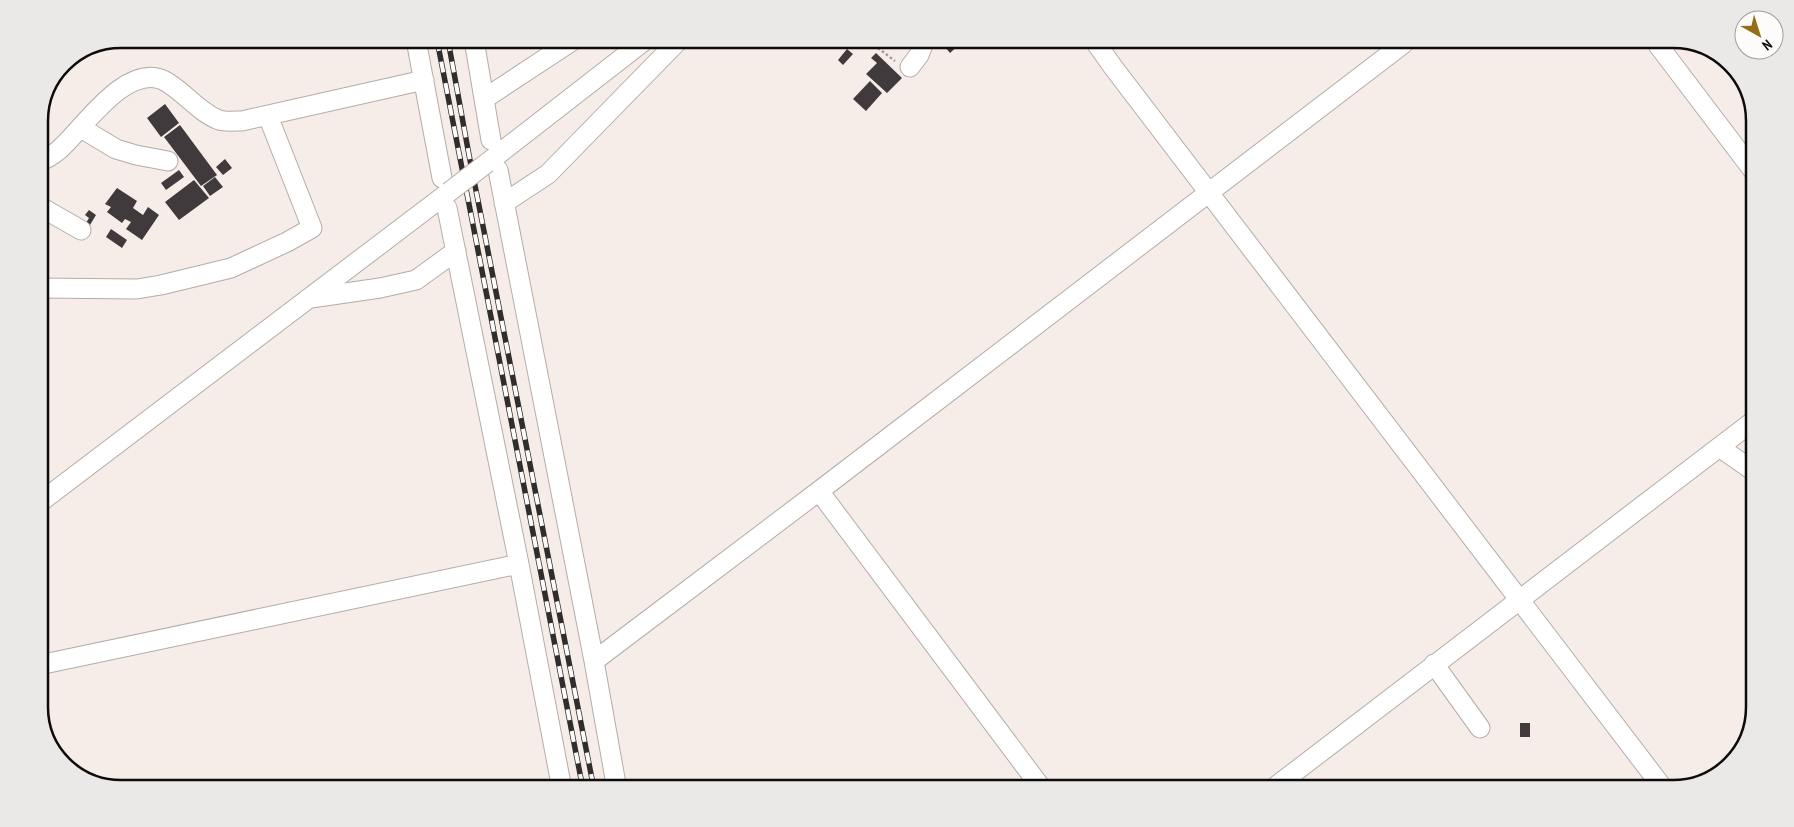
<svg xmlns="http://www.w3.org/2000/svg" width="1794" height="827" viewBox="0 0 1794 827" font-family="'PT Sans Narrow',sans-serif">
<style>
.building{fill:#413a3d}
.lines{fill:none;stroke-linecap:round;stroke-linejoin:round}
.minor-casing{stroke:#b4aca8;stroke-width:21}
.path{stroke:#a09996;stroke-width:2.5;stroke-dasharray:2.5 2.5;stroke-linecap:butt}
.minor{stroke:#fff;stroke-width:19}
.rail-casing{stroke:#312d2c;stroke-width:5.5}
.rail{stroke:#fefcfb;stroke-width:4;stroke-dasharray:11;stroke-linecap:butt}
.minor-bridge-casing{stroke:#b4aca8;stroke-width:21;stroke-linecap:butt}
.minor-bridge{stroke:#fff;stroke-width:19}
.rim{fill:none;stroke:#0e0b0a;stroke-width:2.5}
</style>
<rect width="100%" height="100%" fill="#f6ede9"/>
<path class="building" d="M941,42H962L950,53Z
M847,49L853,54L843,65L838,60Z
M876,53L902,78L887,93L866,74L877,63L871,58Z
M870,81L882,93L866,111L853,99Z
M165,104L179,123L161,137L147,118Z
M180,125L217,175L201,186L164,137Z
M225,159L232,168L223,175L216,167Z
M179,170L184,177L166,190L161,183Z
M215,177L223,187L210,196L203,186Z
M194,180L209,198L179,220L165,202Z
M117,188L137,201L133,208L143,215L148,207L159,215L142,240L126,229L131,222L125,219L122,223L107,212L111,207L105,204Z
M89,210L96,215L90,225L86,223L89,218L85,215Z
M111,229L127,240L122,248L106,237Z
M1520,723H1530V737H1520Z"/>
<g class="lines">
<g class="minor-casing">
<path id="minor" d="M416,40L442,178
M474,40L491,140
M1096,43L1113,67L1663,788
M1658,45L1755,173
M910,67L919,55L924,42
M484,99L572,41
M81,128L116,149L136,155L168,161
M39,162C48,158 57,153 64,145C86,124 127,64 163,80C183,90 198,112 219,120C225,122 235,121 242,121L424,80
M487,163L644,41
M498,170L594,661L616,784
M504,203L548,174L678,41
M39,206L81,230
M447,208L519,564L561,784
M39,288L137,289L161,285L231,268L287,242L312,228L268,116
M311,298L380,288L416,280L456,251
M1719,447L1752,470
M819,491L1040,786
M39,503L449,192
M594,661L819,491L1403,44
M1434,664L1480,728
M39,665L519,564
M1275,787L1752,422"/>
</g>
<path class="path" d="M870,42L895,61"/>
<use href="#minor" class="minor"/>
<g class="rail-casing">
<path id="rail" d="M437,40L582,784
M448,40L469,155L593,784"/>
</g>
<use href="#rail" class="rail"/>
<g class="minor-bridge-casing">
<path id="minor-bridge" d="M449,192L487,163"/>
</g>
<use href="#minor-bridge" class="minor-bridge"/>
</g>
<path d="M0 0H1794V827H0ZM121 48H1673A73 73 0 0 1 1746 121V707A73 73 0 0 1 1673 780H121A73 73 0 0 1 48 707V121A73 73 0 0 1 121 48Z" fill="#ebe9e8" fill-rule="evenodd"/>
<path class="rim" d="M121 48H1673A73 73 0 0 1 1746 121V707A73 73 0 0 1 1673 780H121A73 73 0 0 1 48 707V121A73 73 0 0 1 121 48Z"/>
<g transform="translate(1759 35) rotate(141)"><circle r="24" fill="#fefcfb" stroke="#9e9c9b"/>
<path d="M0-4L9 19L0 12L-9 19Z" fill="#936e16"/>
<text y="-8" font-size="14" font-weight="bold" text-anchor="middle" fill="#0e0b0a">N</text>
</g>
</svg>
